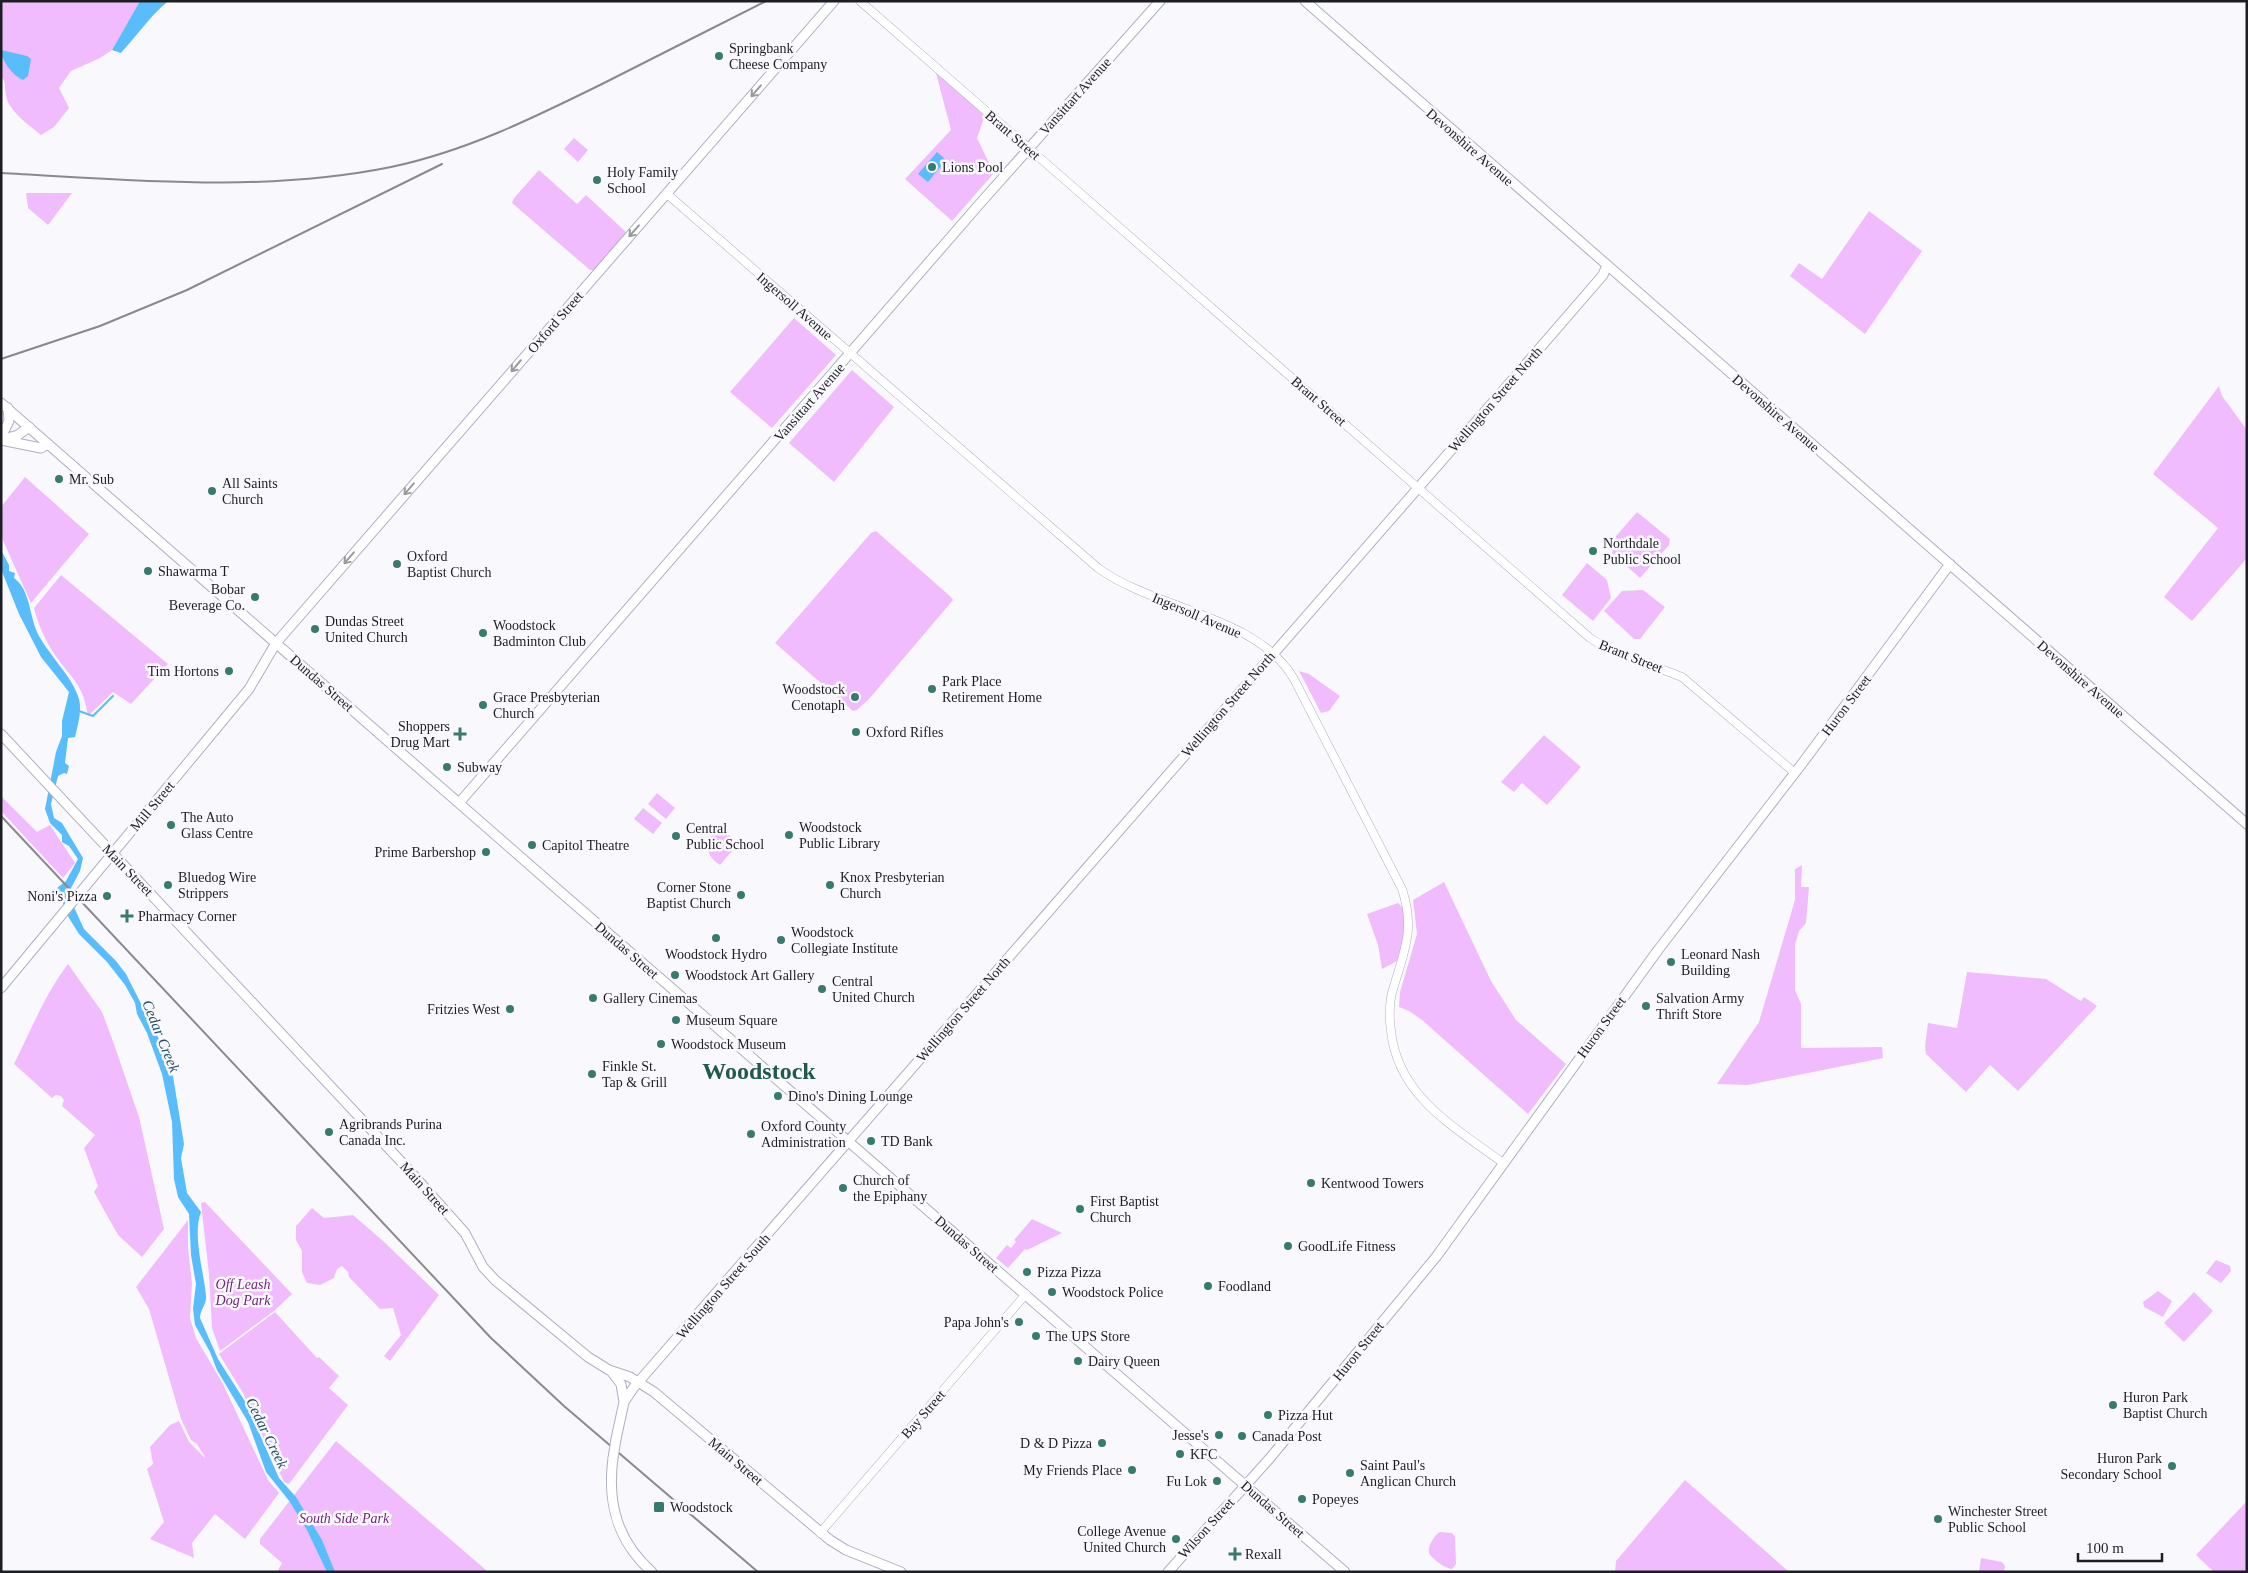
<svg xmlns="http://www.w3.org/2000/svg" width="2248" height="1573" viewBox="0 0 2248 1573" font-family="'Times New Roman',serif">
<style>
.green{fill:#f0bcfe}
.water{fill:#59bcfb}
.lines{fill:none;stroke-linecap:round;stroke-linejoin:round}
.stream{stroke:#59bcfb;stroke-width:2}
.tertiary-casing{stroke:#adb0c1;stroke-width:9}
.secondary-casing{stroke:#adb0c1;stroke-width:11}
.primary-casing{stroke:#adb0c1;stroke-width:11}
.tertiary{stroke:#fff;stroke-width:8}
.secondary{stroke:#fff;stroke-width:9}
.primary{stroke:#fff;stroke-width:9}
.rail{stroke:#89898e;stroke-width:2}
.secondary-bridge-casing{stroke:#adb0c1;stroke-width:11;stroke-linecap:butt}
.secondary-bridge{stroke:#fff;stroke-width:9}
.oneway{stroke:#999a9c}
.poi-dot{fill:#377b6f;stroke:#f9f9fd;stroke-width:2}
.labels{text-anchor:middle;stroke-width:5;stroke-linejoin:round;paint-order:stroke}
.poi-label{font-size:14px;fill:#1d1e24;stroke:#f9f9fd;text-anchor:start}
.street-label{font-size:14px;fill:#1d1e24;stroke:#f9f9fd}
.park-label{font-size:14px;font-style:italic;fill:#702583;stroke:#f9f9fd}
.water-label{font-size:15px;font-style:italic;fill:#264f69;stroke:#f9f9fd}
.town-label{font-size:24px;font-weight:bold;fill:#22594f;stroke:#f9f9fd}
</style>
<rect width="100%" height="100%" fill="#f9f9fd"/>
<path class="green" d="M1,1H140L112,50L100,58L71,71L59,88L69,108L54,127L41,135C29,125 8,111 6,95C4,86 7,83 1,76Z
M936,73L985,115L977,138L994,173L952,221L905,179L951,130Z
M574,138L588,150L578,162L564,149Z
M539,170L577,204L586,195L627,233L594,270H590L512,203L514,198Z
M26,193H72L48,225L28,208Z
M1869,211L1922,251L1865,334L1790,276L1799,263L1822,279Z
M794,318L836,355L772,428L730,392Z
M852,370L894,407L834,482L789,443Z
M2219,386L2222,396L2247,430V558L2192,621L2164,597L2218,528L2153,474Z
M25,477L89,534L31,603L1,536V507Z
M1637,512L1670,539L1669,545L1640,578L1612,553L1616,536Z
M876,531L951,597L953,600L869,699L857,710L853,711L775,643L871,533Z
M1587,563L1607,580L1611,598L1593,621L1562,595Z
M61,575L168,664L131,704L113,692L88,716C83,683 72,680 55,655C45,641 38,624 34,608Z
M1643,590L1665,607L1640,639H1634L1604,611L1622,591Z
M1299,671L1309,674L1340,696L1329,711L1321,713Z
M1544,735L1581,767L1547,805L1522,783L1514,792L1501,782Z
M657,793L675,808L666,819L648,804Z
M1,796L37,832L50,825L75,863L63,878L1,811Z
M643,808L662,823L653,834L634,819Z
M719,825L738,844L720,865C702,853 706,839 719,825Z
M1802,865L1801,887H1809L1806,923L1799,931L1795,945V990L1801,1004V1048L1882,1047L1883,1058L1748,1085L1717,1084L1759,1022L1795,900V869Z
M1444,882L1491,981L1516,1020L1566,1064L1528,1114L1422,1020L1409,1011L1399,1007L1400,992L1417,934L1413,900Z
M1398,903C1413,914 1401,947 1397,961L1382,969L1378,945L1367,914Z
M68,964L102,1012L114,1044L139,1117L164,1229L142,1257L118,1235L94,1192L98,1186L84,1148L95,1135L62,1106L64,1100L61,1096L56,1095L52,1098L14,1064C31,1030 45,994 68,964Z
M1967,972L2046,979L2081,1001L2084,997L2097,1006L2018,1091L1990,1065L1966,1092L1926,1054L1925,1046L1928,1023L1957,1028Z
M205,1202L292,1294L274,1311L220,1351L212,1328L209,1274L201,1203Z
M312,1208L324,1218L353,1215L382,1240L439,1295L390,1361L384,1356L401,1335L393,1308L380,1309L349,1277L348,1272L342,1266L337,1269L334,1278L320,1285L307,1283L302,1272V1251L296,1240V1226Z
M1032,1219L1062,1233L1027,1250L1025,1249L1008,1268L996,1258L1007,1245L1011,1248L1016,1242L1014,1240Z
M188,1220V1248L192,1283L190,1318L196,1338L223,1384L268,1480L279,1493L245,1539L215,1514L192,1543L194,1558L150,1539L164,1522L147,1469L153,1464L150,1447L170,1425L179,1421L189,1442L206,1459L197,1444L191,1440L181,1419L149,1309L136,1287Z
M2216,1260L2230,1266L2231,1271L2221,1283L2206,1273Z
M2158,1291L2172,1301L2163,1317L2144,1307L2143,1302Z
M2194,1292L2213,1311L2184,1342L2164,1323Z
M275,1312L317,1358L319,1357L339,1376L329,1388L348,1405L289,1484L284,1482L243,1393L219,1354Z
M336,1441L486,1570L484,1572H277L282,1563L260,1544V1539Z
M1685,1480L1789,1572H1615L1616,1561Z
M2247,1501V1572H2214L2196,1555Z
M1440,1532L1452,1533L1455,1537L1456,1564L1452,1569C1446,1569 1432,1559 1429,1553C1427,1547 1435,1534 1440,1532Z
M1981,1558L2002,1562L2005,1566L2004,1572H1979Z"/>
<path class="water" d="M140,1H169C157,8 133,40 121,53L112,50Z
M1,50L27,56L31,59L28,76L23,80C13,76 1,60 1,50Z
M937,152L946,160L928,182L918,174Z
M1,550L9,565V571L15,573L14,578C31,590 29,618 39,636C50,656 73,678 79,699C82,712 78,724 75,737L68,738L65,763L69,766L67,774L64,773L58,776L51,804L54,818L62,823L83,858L80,871L68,894L84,929L116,961L126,974L163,1047L162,1053L173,1076L184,1144L181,1158L187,1193L201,1212C192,1235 204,1272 206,1296C207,1304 200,1310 200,1318L218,1359L246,1403L279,1478L296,1497L322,1540L335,1572H327L307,1530L290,1502L266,1472L248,1422L217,1370L210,1352L195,1325L193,1309L196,1284L191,1255L189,1214L178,1197L174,1179L172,1122L162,1074L147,1033L137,1014L135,1003L125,985L107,962L79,934L69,918L57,888L66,881L78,859L69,846L62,842V835L50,823L45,809L56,752L62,736V721L69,692L41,657L19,614L1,569Z"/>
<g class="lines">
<path class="stream" d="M79,711L93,716L113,696"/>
<g class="tertiary-casing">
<path id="tertiary" d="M860,1L1590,638L1608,649L1682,677L1795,773
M667,194L1098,568C1155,610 1257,615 1294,679L1402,889C1415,928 1405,949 1394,986C1389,1000 1389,1016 1391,1031C1398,1097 1455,1127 1503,1163
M820,1533L1026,1294"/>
</g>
<g class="secondary-casing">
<path id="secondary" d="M1305,1L2247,824
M1,437L9,421L8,408
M4,439L18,435L29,427
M1,440L41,448L48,444
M1,734L408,1169L465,1233L483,1267L495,1280L588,1357L609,1370L630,1377L654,1392L830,1540L846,1550L901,1572
M1,988L249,689L276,643L834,1
M611,1371L621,1384L624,1402
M616,1439L624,1402L634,1387L1507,386L1603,275L1607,265
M613,1458C607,1503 617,1541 652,1572
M1168,1572L1270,1458L1436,1257L1658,950L1801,765L1950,564"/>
</g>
<g class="primary-casing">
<path id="primary" d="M1,403L556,888L1345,1572
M459,803L983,200L1160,1"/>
</g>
<use href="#tertiary" class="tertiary"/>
<use href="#secondary" class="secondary"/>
<use href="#primary" class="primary"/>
<path class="rail" d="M1,173C131,180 263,193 391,167C467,151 535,117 604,83C658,56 712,28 766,1
M1,359L100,326L187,290L442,164
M1,816L491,1338L564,1406L758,1572"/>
<g class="secondary-bridge-casing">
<path id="secondary-bridge" d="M613,1458L616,1439"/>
</g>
<use href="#secondary-bridge" class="secondary-bridge"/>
</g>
<defs><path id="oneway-shaft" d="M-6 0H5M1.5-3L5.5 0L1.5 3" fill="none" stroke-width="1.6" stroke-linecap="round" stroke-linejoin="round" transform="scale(1.25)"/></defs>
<g class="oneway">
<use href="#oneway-shaft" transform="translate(756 91) rotate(131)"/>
<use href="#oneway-shaft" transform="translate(634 231) rotate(131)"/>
<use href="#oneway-shaft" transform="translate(516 366) rotate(130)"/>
<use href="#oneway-shaft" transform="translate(409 489) rotate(131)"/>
<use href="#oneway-shaft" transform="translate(349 558) rotate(131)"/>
</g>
<g class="poi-dot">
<circle cx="719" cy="56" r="5"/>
<circle cx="932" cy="167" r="5"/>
<circle cx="597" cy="180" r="5"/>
<circle cx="59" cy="479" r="5"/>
<circle cx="212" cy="491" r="5"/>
<circle cx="1593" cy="551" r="5"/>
<circle cx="397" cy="564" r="5"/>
<circle cx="148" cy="571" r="5"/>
<circle cx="255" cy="597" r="5"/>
<circle cx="315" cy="629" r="5"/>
<circle cx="483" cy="633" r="5"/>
<circle cx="229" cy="671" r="5"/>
<circle cx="932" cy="689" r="5"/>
<circle cx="855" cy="697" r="5"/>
<circle cx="483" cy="705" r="5"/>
<circle cx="856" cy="732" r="5"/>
<path d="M457.5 726.5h5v5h5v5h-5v5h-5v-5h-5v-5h5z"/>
<circle cx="447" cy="767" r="5"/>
<circle cx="171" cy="825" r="5"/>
<circle cx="789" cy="835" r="5"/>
<circle cx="676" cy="836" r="5"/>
<circle cx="532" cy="845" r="5"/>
<circle cx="486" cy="852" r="5"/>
<circle cx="168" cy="885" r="5"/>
<circle cx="830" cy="885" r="5"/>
<circle cx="741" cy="895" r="5"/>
<circle cx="107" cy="896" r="5"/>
<path d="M124.5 908.5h5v5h5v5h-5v5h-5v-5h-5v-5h5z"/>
<circle cx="716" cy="938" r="5"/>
<circle cx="781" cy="940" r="5"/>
<circle cx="1671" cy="962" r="5"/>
<circle cx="675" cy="975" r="5"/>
<circle cx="822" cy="989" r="5"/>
<circle cx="593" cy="998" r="5"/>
<circle cx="1646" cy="1006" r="5"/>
<circle cx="510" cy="1009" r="5"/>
<circle cx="676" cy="1020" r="5"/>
<circle cx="661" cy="1044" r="5"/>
<circle cx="592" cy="1074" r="5"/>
<circle cx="778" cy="1096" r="5"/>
<circle cx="329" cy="1132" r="5"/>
<circle cx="751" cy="1134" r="5"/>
<circle cx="871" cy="1141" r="5"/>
<circle cx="1311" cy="1183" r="5"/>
<circle cx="843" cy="1188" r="5"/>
<circle cx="1080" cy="1209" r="5"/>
<circle cx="1288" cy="1246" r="5"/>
<circle cx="1027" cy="1272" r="5"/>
<circle cx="1208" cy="1286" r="5"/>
<circle cx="1052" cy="1292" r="5"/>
<circle cx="1019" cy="1322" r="5"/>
<circle cx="1036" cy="1336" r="5"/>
<circle cx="1078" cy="1361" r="5"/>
<circle cx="2113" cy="1405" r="5"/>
<circle cx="1268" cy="1415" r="5"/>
<circle cx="1219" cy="1435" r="5"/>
<circle cx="1242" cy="1436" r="5"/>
<circle cx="1102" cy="1443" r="5"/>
<circle cx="1180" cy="1454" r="5"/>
<circle cx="2172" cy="1466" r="5"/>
<circle cx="1132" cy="1470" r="5"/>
<circle cx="1350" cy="1473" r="5"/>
<circle cx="1217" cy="1481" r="5"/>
<circle cx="1302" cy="1499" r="5"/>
<rect x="653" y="1501" width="12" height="12" rx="2.5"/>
<circle cx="1938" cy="1519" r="5"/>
<circle cx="1176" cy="1539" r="5"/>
<path d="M1232.5 1546.5h5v5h5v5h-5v5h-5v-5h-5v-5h5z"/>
</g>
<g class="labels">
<g class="poi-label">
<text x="729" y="53">Springbank<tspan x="729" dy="16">Cheese Company</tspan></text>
<text x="942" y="172">Lions Pool</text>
<text x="607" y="177">Holy Family<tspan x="607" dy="16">School</tspan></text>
<text x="69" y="484">Mr. Sub</text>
<text x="222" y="488">All Saints<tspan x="222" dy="16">Church</tspan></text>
<text x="1603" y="548">Northdale<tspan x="1603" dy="16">Public School</tspan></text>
<text x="407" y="561">Oxford<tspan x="407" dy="16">Baptist Church</tspan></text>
<text x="158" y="576">Shawarma T</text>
<text x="245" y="594" text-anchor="end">Bobar<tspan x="245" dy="16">Beverage Co.</tspan></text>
<text x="325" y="626">Dundas Street<tspan x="325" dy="16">United Church</tspan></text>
<text x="493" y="630">Woodstock<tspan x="493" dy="16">Badminton Club</tspan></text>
<text x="219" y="676" text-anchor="end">Tim Hortons</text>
<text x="942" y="686">Park Place<tspan x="942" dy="16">Retirement Home</tspan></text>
<text x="845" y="694" text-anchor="end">Woodstock<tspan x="845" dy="16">Cenotaph</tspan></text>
<text x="493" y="702">Grace Presbyterian<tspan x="493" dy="16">Church</tspan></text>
<text x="450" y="731" text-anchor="end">Shoppers<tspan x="450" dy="16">Drug Mart</tspan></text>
<text x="866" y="737">Oxford Rifles</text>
<text x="457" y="772">Subway</text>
<text x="181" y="822">The Auto<tspan x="181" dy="16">Glass Centre</tspan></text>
<text x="799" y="832">Woodstock<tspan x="799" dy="16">Public Library</tspan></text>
<text x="686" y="833">Central<tspan x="686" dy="16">Public School</tspan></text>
<text x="542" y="850">Capitol Theatre</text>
<text x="476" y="857" text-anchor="end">Prime Barbershop</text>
<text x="178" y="882">Bluedog Wire<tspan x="178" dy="16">Strippers</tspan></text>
<text x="840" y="882">Knox Presbyterian<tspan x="840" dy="16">Church</tspan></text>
<text x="731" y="892" text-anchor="end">Corner Stone<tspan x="731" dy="16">Baptist Church</tspan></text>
<text x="97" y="901" text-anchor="end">Noni's Pizza</text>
<text x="138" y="921">Pharmacy Corner</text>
<text x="791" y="937">Woodstock<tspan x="791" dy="16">Collegiate Institute</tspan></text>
<text x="716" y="959" text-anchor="middle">Woodstock Hydro</text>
<text x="1681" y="959">Leonard Nash<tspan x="1681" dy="16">Building</tspan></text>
<text x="685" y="980">Woodstock Art Gallery</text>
<text x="832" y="986">Central<tspan x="832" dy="16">United Church</tspan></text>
<text x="603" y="1003">Gallery Cinemas</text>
<text x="1656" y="1003">Salvation Army<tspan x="1656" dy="16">Thrift Store</tspan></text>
<text x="500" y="1014" text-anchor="end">Fritzies West</text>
<text x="686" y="1025">Museum Square</text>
<text x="671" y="1049">Woodstock Museum</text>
<text x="602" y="1071">Finkle St.<tspan x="602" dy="16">Tap &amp; Grill</tspan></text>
<text x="788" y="1101">Dino's Dining Lounge</text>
<text x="339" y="1129">Agribrands Purina<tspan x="339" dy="16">Canada Inc.</tspan></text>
<text x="761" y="1131">Oxford County<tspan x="761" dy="16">Administration</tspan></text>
<text x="881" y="1146">TD Bank</text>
<text x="853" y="1185">Church of<tspan x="853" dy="16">the Epiphany</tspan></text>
<text x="1321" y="1188">Kentwood Towers</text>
<text x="1090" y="1206">First Baptist<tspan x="1090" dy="16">Church</tspan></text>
<text x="1298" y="1251">GoodLife Fitness</text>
<text x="1037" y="1277">Pizza Pizza</text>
<text x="1218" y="1291">Foodland</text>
<text x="1062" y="1297">Woodstock Police</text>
<text x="1009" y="1327" text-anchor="end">Papa John's</text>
<text x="1046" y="1341">The UPS Store</text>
<text x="1088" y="1366">Dairy Queen</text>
<text x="2123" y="1402">Huron Park<tspan x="2123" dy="16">Baptist Church</tspan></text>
<text x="1278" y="1420">Pizza Hut</text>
<text x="1209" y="1440" text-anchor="end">Jesse's</text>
<text x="1252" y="1441">Canada Post</text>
<text x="1092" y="1448" text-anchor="end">D &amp; D Pizza</text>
<text x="1190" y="1459">KFC</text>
<text x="2162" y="1463" text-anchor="end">Huron Park<tspan x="2162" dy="16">Secondary School</tspan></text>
<text x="1360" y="1470">Saint Paul's<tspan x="1360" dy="16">Anglican Church</tspan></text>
<text x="1122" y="1475" text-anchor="end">My Friends Place</text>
<text x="1207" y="1486" text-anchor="end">Fu Lok</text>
<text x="1312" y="1504">Popeyes</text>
<text x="670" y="1512">Woodstock</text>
<text x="1948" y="1516">Winchester Street<tspan x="1948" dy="16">Public School</tspan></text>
<text x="1166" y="1536" text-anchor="end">College Avenue<tspan x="1166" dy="16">United Church</tspan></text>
<text x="1245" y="1559">Rexall</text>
</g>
<g class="street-label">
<text transform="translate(1075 96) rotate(-48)" y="5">Vansittart Avenue</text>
<text transform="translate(1013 135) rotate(41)" y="5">Brant Street</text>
<text transform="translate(1470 147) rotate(41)" y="5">Devonshire Avenue</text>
<text transform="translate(795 306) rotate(41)" y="5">Ingersoll Avenue</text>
<text transform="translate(555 322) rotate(-49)" y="5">Oxford Street</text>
<text transform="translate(1495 399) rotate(-49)" y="5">Wellington Street North</text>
<text transform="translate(1319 401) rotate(41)" y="5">Brant Street</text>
<text transform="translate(809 402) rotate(-49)" y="5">Vansittart Avenue</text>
<text transform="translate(1776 413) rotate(41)" y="5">Devonshire Avenue</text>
<text transform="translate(1197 615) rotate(23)" y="5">Ingersoll Avenue</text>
<text transform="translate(1631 656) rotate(22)" y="5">Brant Street</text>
<text transform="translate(2081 679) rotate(41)" y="5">Devonshire Avenue</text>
<text transform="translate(322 683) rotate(41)" y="5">Dundas Street</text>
<text transform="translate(1228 704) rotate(-49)" y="5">Wellington Street North</text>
<text transform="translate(1846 705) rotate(-53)" y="5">Huron Street</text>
<text transform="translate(152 806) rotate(-50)" y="5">Mill Street</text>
<text transform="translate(128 870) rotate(46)" y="5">Main Street</text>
<text transform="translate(627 950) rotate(41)" y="5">Dundas Street</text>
<text transform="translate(963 1009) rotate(-49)" y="5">Wellington Street North</text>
<text transform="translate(1601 1027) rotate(-54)" y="5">Huron Street</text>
<text transform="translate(425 1188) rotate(48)" y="5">Main Street</text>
<text transform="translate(967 1244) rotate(41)" y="5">Dundas Street</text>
<text transform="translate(723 1286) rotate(-49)" y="5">Wellington Street South</text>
<text transform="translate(1358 1351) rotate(-51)" y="5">Huron Street</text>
<text transform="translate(923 1414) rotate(-49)" y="5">Bay Street</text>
<text transform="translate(736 1461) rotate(40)" y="5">Main Street</text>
<text transform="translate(1273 1509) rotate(41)" y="5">Dundas Street</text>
<text transform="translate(1206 1528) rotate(-48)" y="5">Wilson Street</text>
</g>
<g class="park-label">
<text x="243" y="1289">Off Leash<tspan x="243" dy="16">Dog Park</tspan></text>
<text x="344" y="1523">South Side Park</text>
</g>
<g class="water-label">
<text transform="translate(161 1036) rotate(68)" y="5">Cedar Creek</text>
<text transform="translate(267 1433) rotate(64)" y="5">Cedar Creek</text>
</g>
<g class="town-label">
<text x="759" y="1079">Woodstock</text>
</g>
</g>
<rect width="2248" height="1573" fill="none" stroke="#1d1e24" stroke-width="5"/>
<path d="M2078 1553v8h84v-8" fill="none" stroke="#1d1e24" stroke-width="2.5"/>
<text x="2086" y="1553" font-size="15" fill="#1d1e24" stroke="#f9f9fd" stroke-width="4" paint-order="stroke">100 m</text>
</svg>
